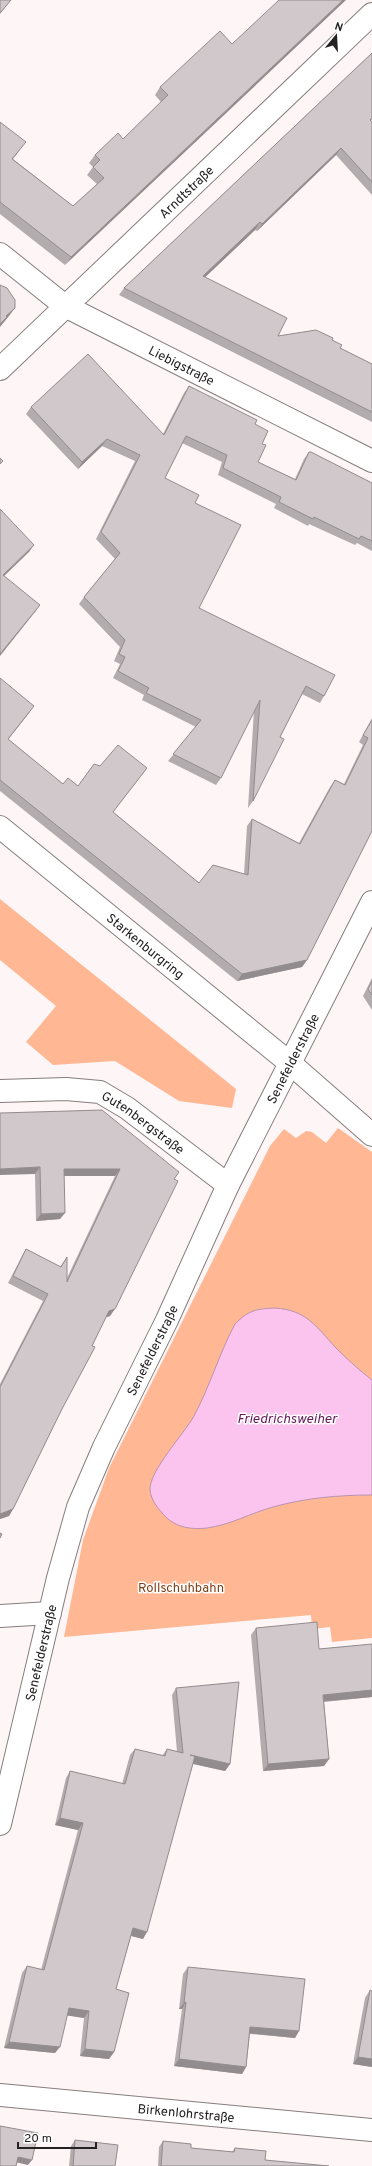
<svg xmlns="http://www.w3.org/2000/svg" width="372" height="2166" viewBox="0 0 372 2166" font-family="Overpass,sans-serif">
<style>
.green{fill:#ffb893}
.water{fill:#fac4ee;stroke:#ba93b1}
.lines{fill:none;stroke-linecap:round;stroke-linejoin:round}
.minor-casing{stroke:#857d7e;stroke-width:24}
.minor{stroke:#fff;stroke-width:22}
.wall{fill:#b3acaf}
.shaded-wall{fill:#928c8e}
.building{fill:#d0c8cb;stroke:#928c8e}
.labels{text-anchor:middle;stroke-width:3;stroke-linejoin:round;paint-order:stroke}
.street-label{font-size:13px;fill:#242122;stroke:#fff}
.park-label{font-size:13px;fill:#813f15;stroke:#fff}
.water-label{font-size:14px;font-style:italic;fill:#651a5a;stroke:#fff}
</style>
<rect width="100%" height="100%" fill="#fef5f6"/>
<path class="green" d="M0,899L236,1089L232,1108L179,1101L115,1061L53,1065L26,1042L56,1006L0,960Z
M338,1128L372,1152V1638L332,1642L330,1627L312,1629L311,1615L64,1637L83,1540L109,1468L270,1146L284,1129L296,1138L306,1131L312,1132L326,1143Z"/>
<path class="water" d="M275,1308C306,1310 316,1326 335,1347C347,1359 359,1370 372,1380V1495C339,1495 305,1498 273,1507C251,1513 230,1525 207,1528C190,1530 174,1527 163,1514C157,1507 151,1500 150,1490C149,1471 184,1434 194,1416C210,1386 219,1354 235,1324C249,1310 256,1309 275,1308Z"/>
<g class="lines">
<g class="minor-casing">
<g id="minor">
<path id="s1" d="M0,254L65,306L372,461"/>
<path id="s2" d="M0,369L372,14"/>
<path id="s3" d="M0,827L291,1064L372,1135"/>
<path id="s4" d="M0,1091L66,1089L100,1092L127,1108L228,1185"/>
<path d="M0,1616L50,1613"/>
<path id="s5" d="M0,1824L58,1578L78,1507L104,1447L167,1320L228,1185L372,902"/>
<path id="s6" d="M0,2095L372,2130"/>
</g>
</g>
<use href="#minor" class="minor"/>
</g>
<path class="wall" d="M232,44L65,265L0,214V122L20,150L13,159L73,206L97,184L87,175L93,167L89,163L95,155L123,139L161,102L155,95L160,87Z
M372,53V120L371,121L372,122V195L336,155L257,231L255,230L205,277L278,336L332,340L340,348L372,364V422L119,295L124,288Z
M189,386L255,424L262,444L258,462L295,479L304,459L309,452L372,483V551L357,543L355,545L309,524L308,526L274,508L276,504L218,475L222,462L182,443L165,478L195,503L199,608L324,696L320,703L302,694L280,737L253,801L248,808L254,710L221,778L216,785L168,761L196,727L142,700L144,695L113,678L120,664L114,661L120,647L79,604L84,597L115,559L96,539L135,461L102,446L78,469L26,414L31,407L163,434L184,393Z
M0,678L29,713L8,739L63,784L78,786L100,766L147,768L113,812L199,883L244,874L247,826L252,819L299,843L330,787L335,780L344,784L363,745L359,742L372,718V831L307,960L302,967L237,981L0,791Z
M372,978V1010L363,996Z
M0,1113L174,1179L110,1316L106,1317L13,1509L9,1516L0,1519V1384L43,1301L8,1283L22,1256L26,1249L60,1267L67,1257V1278L115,1176H64L60,1219L36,1221L35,1174Z
M256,1628L319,1649L372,1644V1697L324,1702L329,1759L324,1766L263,1771L251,1635Z
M176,1688L230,1764L225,1771L193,1764L143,1939L131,1936L116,1989L114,2052L109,2059L80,2056L84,2018L67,2015L55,2053L4,2048L22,1973L27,1966L41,1970L78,1830L55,1825L66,1778L70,1771L122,1784L130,1755L135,1749L162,1756L167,1749L177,1752L172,1695Z
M188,1967L299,2031L295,2038L250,2034L246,2067L242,2074L174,2066L182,2009H179L183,1974Z
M370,1990L372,2067L353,2064L365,1998Z
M75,2140L115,2166H69L71,2146Z
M163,2141L191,2148L232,2152L235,2148L265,2160L329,2166H158L159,2147Z"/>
<path class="shaded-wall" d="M11,0L0,14V13Z
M343,0H346L65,265L71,257Z
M341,148L336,155L257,231L262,224Z
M260,222L255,230L198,284L203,276Z
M15,308L9,316L0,327V324L6,316Z
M107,439L102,446L78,469L82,462Z
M34,545L29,552L0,580L3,575Z
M40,605L35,612L0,656V654Z
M34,706L29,713L3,746L8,739Z
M307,960L302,967L237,981L242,974Z
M40,1167L35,1174L0,1175V1169Z
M64,1169H120L115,1176H59Z
M65,1213L60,1219L36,1221L41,1214Z
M115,1309L110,1316L104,1318L109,1311Z
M13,1509L9,1516L0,1519V1514Z
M372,1690V1697L318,1702L323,1695Z
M190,1755L230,1764L225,1771L185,1762Z
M329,1759L324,1766L263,1771L268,1764Z
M60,1818L83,1823L78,1830L55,1825Z
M133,1928L147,1932L143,1939L128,1935Z
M186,2002L182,2009H179L184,2003Z
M69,2008L89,2011L84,2018L64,2015Z
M250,2027L299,2031L295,2038L246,2033Z
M9,2042L60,2047L55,2053L4,2048Z
M85,2049L114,2052L109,2059L80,2056Z
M358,2057L372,2059V2067L353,2064Z
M179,2059L246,2067L242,2074L174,2066Z
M18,2157L32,2160L28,2165L15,2162Z"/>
<path class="building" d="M0,0H11L0,13Z
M279,0H343L71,257L0,202V122L26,142L12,159L73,206L104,178L93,167L100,160L95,155L118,133L123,139L168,95L160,87L220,31L232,44Z
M372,53V118L370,120L372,122V182L341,148L262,224L260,222L203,276L287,318L278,336L316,330L333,338L332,340L342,345L340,348L372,364V412L124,288Z
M0,285L7,288L15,300V308L6,316L7,317L0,324Z
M88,354L164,435L189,386L257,420L255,424L268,431L262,444L266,445L258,462L296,480L309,452H311L372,483V541L361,536L359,539L314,517L313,519L279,502L281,497L223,468L227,455L186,436L165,478L199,495L195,503L241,525L199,608L335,675L324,696L306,686L280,737L284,739L253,801L260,700L221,778L173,754L201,720L146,693L149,688L118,671L125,657L119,654L125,640L84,597L120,553L101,532L140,455L107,439L82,462L31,407Z
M0,458L3,461L0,464Z
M0,509L34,545L3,575L40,605L0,654Z
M0,678L34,706L8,739L63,784L68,778L78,786L94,764L100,766L118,745L147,768L113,812L199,883L213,865L248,875L252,819L300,844L335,780L345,785L368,738L363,735L372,720V831L307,960L242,974L0,780Z
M372,981V995L368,989Z
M102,1110L179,1172L174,1179L178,1181L115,1309L109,1311L92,1346L95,1347L62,1409L13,1509L0,1514V1387L48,1294L13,1276L26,1249L61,1267L67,1257V1282L120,1169H64L65,1213L41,1214L40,1167L0,1169V1113Z
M0,1533L2,1534L0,1538Z
M317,1622L319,1649L372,1644V1690L323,1695L329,1759L268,1764L256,1628Z
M239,1682L230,1764L190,1755L195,1756L147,1932L133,1928L116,1989L129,1993L114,2052L85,2049L89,2011L69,2008L60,2047L9,2042L27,1966L44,1970L83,1823L60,1818L70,1771L125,1784L135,1749L165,1756L167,1749L183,1753L176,1688Z
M188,1967L305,1979L299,2031L250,2027L246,2067L179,2059L186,2002L184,2003Z
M370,1990L372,1991V2059L358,2057Z
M0,2126L38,2133L32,2160L18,2157L16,2166H0Z
M75,2140L118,2145L115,2166H73Z
M163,2141L191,2144V2148L234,2152L235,2148L266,2151L265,2160L329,2166H161Z"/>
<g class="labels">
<g class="street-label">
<text dy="5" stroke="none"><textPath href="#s2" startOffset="257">Arndtstraße</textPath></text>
<text dy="5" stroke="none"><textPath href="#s1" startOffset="214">Liebigstraße</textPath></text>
<text dy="5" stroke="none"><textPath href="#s3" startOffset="188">Starkenburgring</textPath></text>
<text dy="5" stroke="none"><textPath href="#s5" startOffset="824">Senefelderstraße</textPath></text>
<text dy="5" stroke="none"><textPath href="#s4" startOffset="153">Gutenbergstraße</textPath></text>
<text dy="5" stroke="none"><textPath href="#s5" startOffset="500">Senefelderstraße</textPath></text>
<text dy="5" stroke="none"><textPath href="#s5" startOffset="176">Senefelderstraße</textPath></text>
<text dy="5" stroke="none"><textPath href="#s6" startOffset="187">Birkenlohrstraße</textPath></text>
</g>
<g class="park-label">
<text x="181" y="1592">Rollschuhbahn</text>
</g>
<g class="water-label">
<text x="287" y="1423">Friedrichsweiher</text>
</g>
</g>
<g transform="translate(336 36) rotate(18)" stroke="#ffffff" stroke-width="3" paint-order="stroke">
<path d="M0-3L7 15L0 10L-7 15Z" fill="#242122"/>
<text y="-6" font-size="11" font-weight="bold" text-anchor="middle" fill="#242122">N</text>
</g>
<path d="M18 2142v6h78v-6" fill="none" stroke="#242122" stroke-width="2"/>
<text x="24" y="2142" font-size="12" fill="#242122" stroke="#ffffff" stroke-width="3" paint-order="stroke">20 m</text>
</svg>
